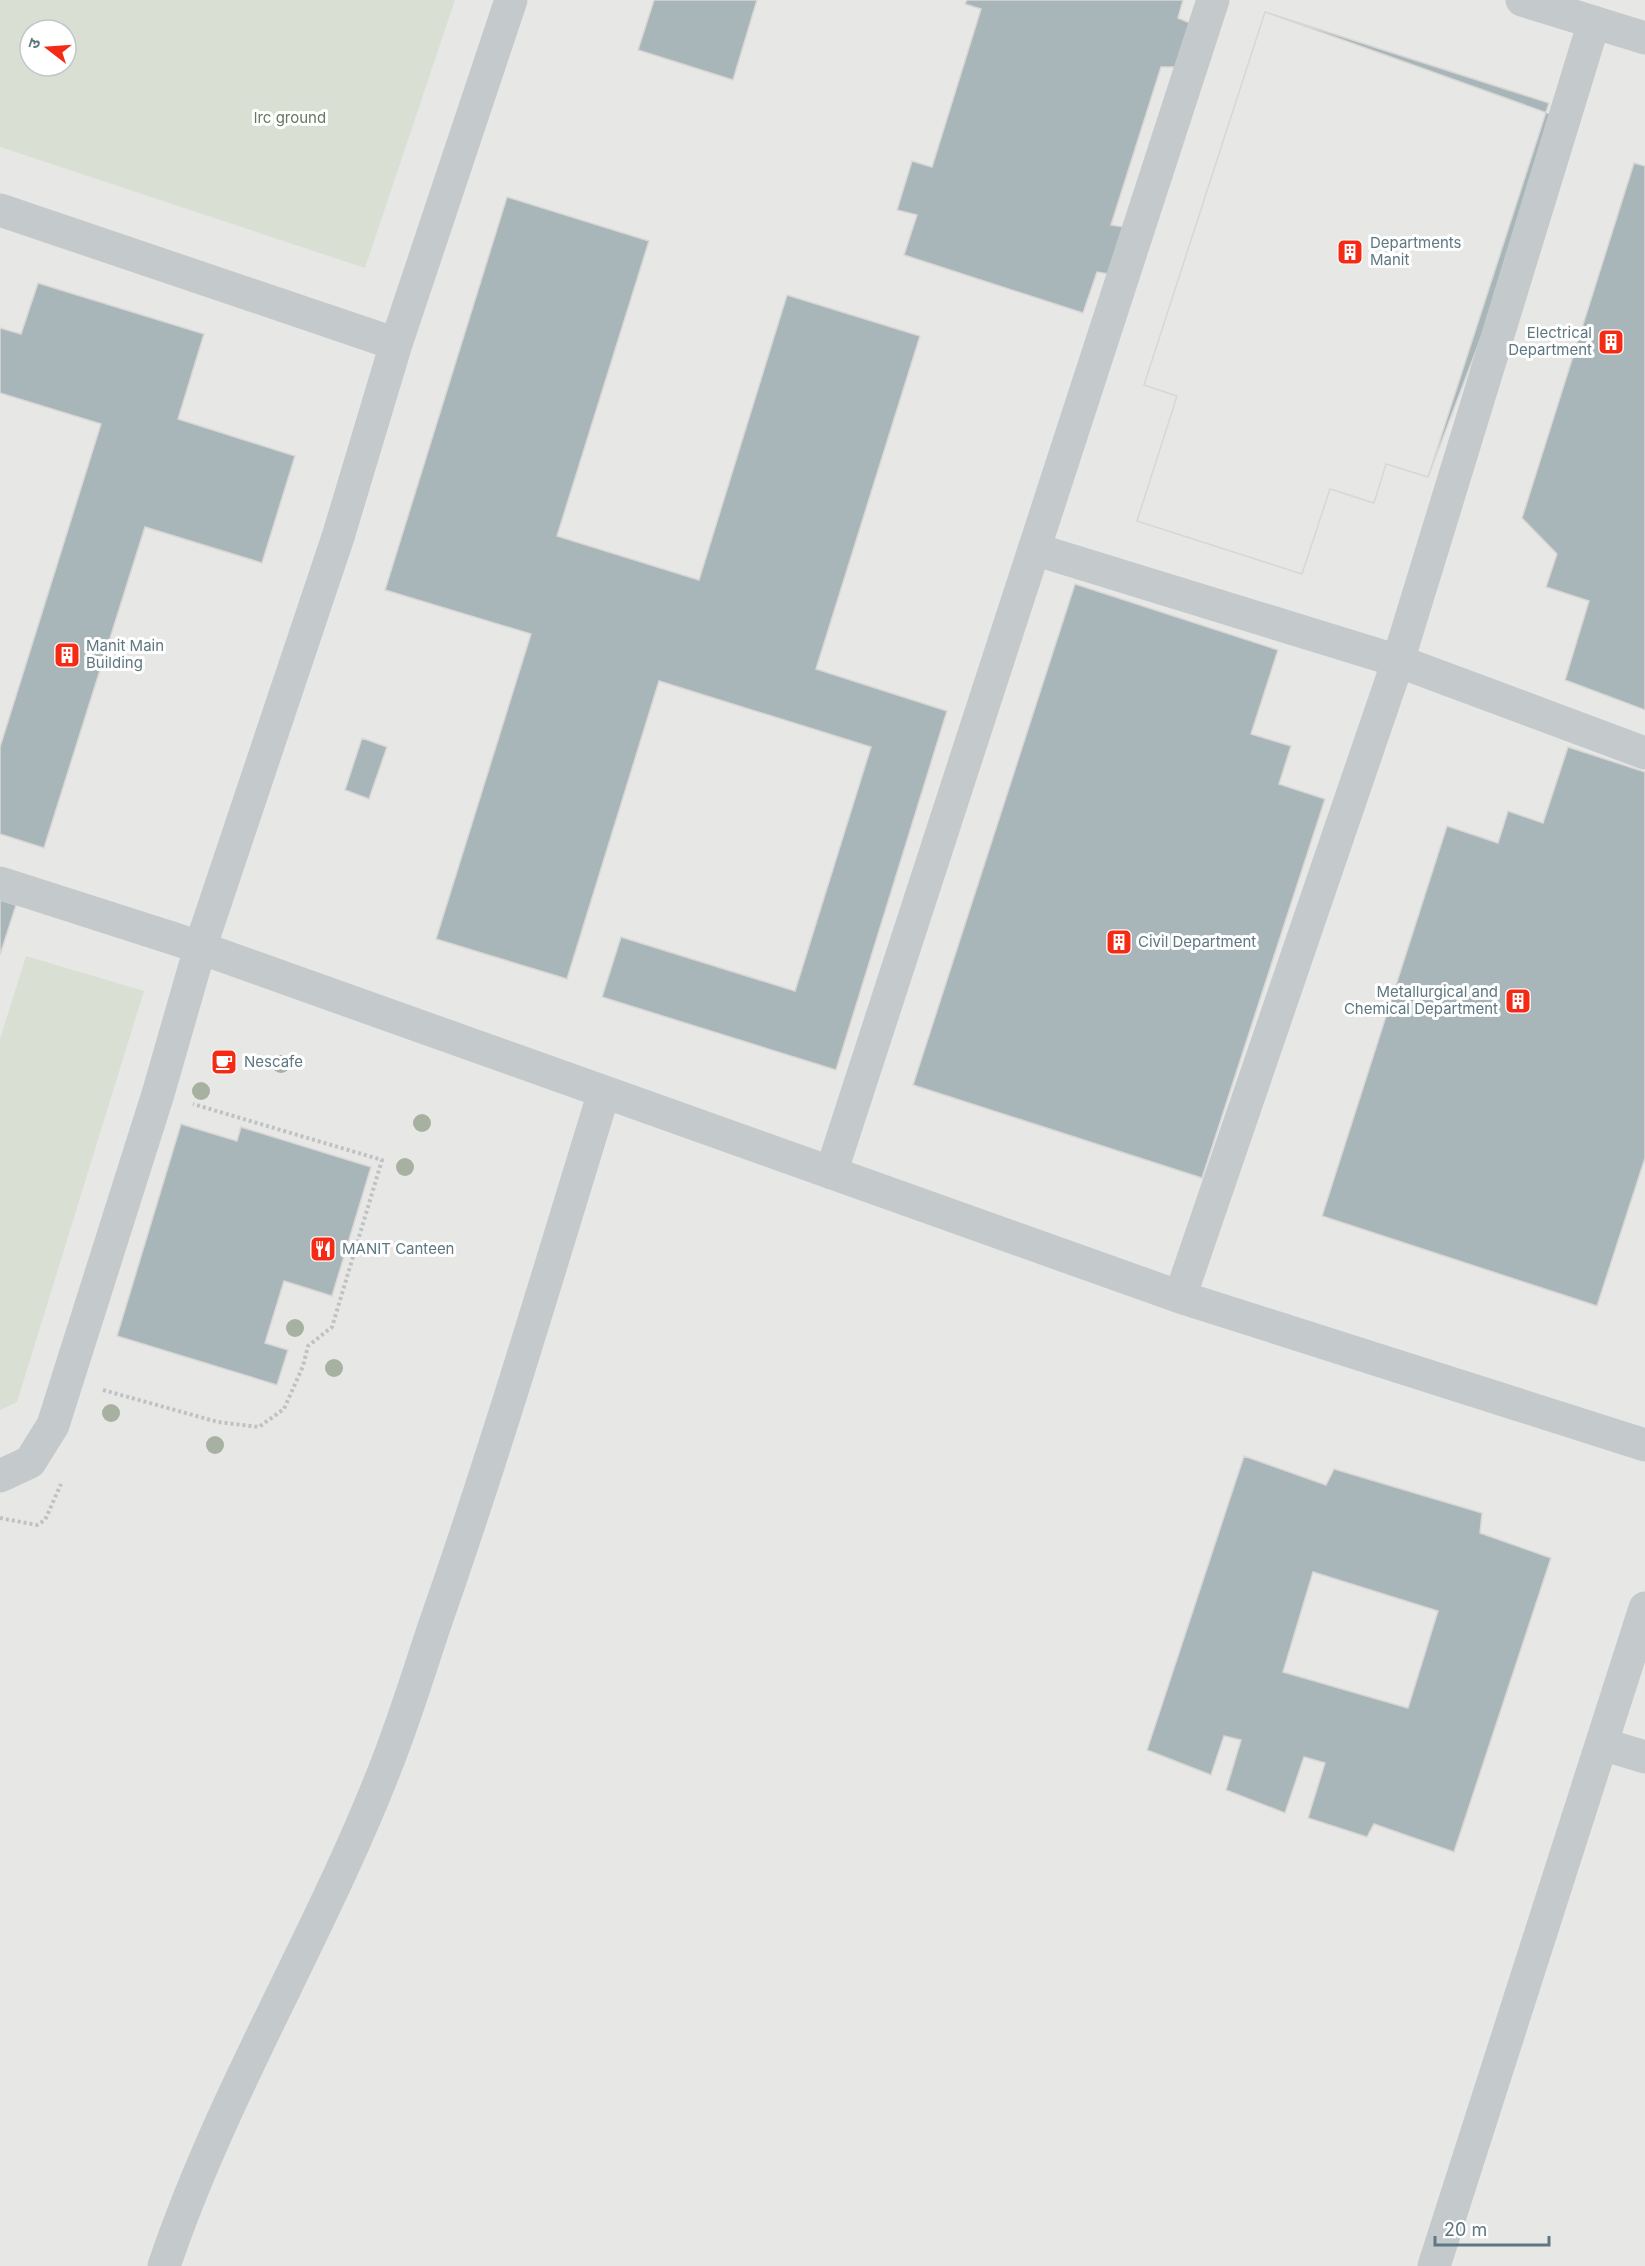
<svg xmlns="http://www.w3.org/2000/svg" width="1645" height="2266" viewBox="0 0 1645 2266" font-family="Inter,'Noto Sans Devanagari',sans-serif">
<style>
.built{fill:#e7e8e6;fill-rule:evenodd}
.green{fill:#d9dfd3;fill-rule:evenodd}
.building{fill:#a9b6b9;stroke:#d8d7d5;stroke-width:1.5;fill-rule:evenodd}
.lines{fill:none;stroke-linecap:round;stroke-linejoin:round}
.path{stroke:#bfc2c4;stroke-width:4;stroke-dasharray:3 3;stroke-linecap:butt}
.minor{stroke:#c4c9cc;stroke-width:33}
.tree{fill:#a7b1a1}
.labels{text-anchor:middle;stroke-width:6;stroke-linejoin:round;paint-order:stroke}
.park-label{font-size:15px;fill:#66785e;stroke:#fff}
.poi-label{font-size:15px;fill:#5e7781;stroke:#fff;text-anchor:start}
</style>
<rect width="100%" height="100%" fill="#f7f6f2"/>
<path class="built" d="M0,0H1645V2266H0ZM30,30H66V66H30Z"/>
<path class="green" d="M0,0H455L365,268L0,147ZM30,30H66V66H30Z
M26,956L144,991L17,1402L0,1410V1039Z"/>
<path class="building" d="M654,0H757L733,80L638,50Z
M967,0H1183L1178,18L1190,23L1177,67H1161L1111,225L1124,227L1109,274L1097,272L1083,313L904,255L917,215L897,210L912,161L932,167L981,9L965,4Z
M1265,12L1549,103L1428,477L1386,464L1374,503L1330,489L1302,574L1137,521L1177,396L1144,385Z
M1265,12L1564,119L1428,477L1386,464L1374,503L1330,489L1302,574L1137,521L1177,396L1144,385Z
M1634,163L1645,166V710L1565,680L1589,601L1546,587L1557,554L1522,518Z
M507,197L649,241L557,536L699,580L787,295L920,336L816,669L947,711L836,1070L602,997L621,937L795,991L871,747L659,681L567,979L436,939L531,634L385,590Z
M38,283L204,334L178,419L295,456L262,563L145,527L44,848L0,834V747L101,424L0,393V328L21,334Z
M1075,584L1278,650L1251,734L1291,746L1279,784L1325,799L1202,1178L913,1085Z
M362,738L387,747L369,799L345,790Z
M1568,747L1645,772V1158L1597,1306L1322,1216L1447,826L1498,843L1508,811L1543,823Z
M0,900L16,905L0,955Z
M181,1124L237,1141L241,1127L371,1167L332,1296L284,1281L265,1343L288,1350L277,1385L117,1336Z
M1244,1456L1326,1485L1334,1469L1482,1513L1480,1533L1551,1558L1454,1852L1374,1824L1367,1837L1308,1818L1325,1763L1304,1757L1285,1813L1226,1790L1241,1740L1224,1736L1211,1775L1147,1750ZM1313,1572L1438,1611L1408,1708L1283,1672Z"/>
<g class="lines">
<path class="path" d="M103,1390L218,1422L259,1427L284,1409L303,1366L308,1346L332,1327L382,1160L193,1104
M0,1518L37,1525L45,1520L61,1484"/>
<path class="minor" d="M1522,0L1645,38
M0,210L396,344
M1034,549L1398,661L1645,753
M0,883L178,940L1180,1297L1645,1445
M831,1173L1213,0
M1180,1297L1398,661L1594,22
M0,1476L30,1462L53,1425L158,1094L200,948L338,537L396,344L511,0
M1602,1744L1645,1757
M164,2266C224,2088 325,1928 391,1753C407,1711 420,1669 434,1627C496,1450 549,1271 604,1092
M1434,2266L1645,1608"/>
</g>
<g class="tree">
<circle cx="281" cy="1064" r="9"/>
<circle cx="201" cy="1091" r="9"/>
<circle cx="422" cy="1123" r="9"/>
<circle cx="405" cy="1167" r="9"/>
<circle cx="295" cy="1328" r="9"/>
<circle cx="334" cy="1368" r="9"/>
<circle cx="111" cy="1413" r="9"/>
<circle cx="215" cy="1445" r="9"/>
</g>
<defs>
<g id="building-square" transform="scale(1.35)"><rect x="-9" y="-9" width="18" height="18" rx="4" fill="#f42a15" stroke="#fff"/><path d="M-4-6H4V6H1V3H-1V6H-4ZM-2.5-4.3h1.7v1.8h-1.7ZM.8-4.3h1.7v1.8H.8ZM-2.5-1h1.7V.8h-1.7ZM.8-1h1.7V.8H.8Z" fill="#fff"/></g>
<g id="cafe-square" transform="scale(1.35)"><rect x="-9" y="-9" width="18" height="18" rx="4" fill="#f42a15" stroke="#fff"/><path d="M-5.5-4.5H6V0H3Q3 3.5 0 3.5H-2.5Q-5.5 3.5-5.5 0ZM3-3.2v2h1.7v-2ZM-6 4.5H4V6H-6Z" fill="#fff"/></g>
<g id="restaurant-square" transform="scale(1.35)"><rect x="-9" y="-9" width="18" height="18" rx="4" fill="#f42a15" stroke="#fff"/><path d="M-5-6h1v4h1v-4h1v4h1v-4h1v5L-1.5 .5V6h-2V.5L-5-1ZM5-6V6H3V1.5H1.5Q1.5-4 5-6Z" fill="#fff"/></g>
</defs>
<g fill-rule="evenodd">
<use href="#building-square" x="1350" y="252"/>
<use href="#building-square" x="1611" y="342"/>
<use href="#building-square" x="67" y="655"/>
<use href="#building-square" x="1119" y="942"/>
<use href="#building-square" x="1518" y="1001"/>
<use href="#cafe-square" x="224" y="1062"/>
<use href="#restaurant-square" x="323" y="1249"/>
</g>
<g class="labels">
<g class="park-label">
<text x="290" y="123">lrc ground</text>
</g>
<g class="poi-label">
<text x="1370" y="248">Departments<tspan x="1370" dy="17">Manit</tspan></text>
<text x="1592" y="338" text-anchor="end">Electrical<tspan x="1592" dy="17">Department</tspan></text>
<text x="86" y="651">Manit Main<tspan x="86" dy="17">Building</tspan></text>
<text x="1138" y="947">Civil Department</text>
<text x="1498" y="997" text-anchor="end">Metallurgical and<tspan x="1498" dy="17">Chemical Department</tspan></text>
<text x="244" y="1067">Nescafe</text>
<text x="342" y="1254">MANIT Canteen</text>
</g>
</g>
<g transform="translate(48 48) rotate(287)"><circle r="28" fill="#ffffff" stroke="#bfc9cd" stroke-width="1.5"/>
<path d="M0-4.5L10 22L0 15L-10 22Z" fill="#f42a15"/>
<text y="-9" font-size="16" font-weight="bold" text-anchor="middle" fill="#5e7781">उ</text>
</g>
<path d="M1435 2236v9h114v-9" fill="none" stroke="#5e7781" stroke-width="3"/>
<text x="1444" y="2236" font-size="18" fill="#5e7781" stroke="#ffffff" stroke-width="4.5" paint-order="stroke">20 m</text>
</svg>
